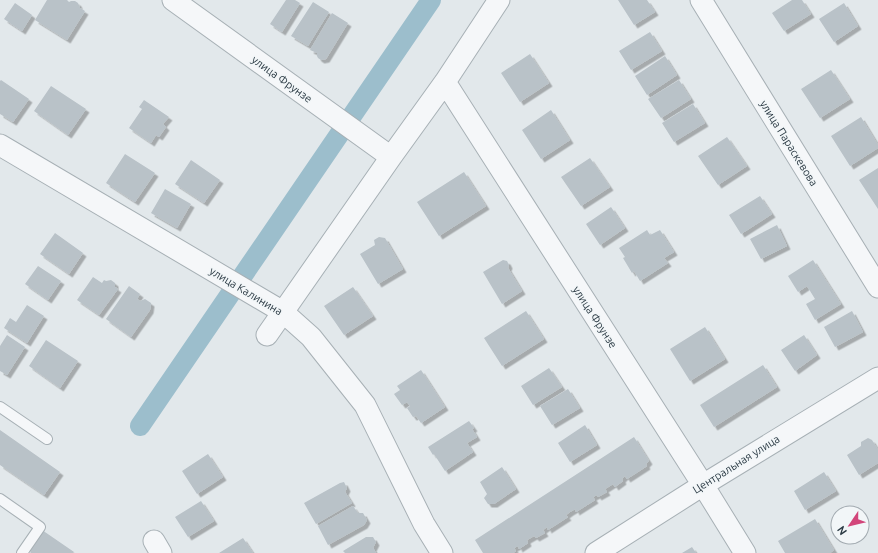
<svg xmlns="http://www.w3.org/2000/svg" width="878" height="553" viewBox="0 0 878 553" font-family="Ubuntu,sans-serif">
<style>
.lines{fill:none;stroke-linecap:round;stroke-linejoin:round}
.canal{stroke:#9cbecc;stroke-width:20}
.building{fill:#b9c2c8;filter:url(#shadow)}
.service-casing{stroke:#a7b0b5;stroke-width:12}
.minor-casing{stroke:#a7b0b5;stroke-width:23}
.service{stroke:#f5f7f9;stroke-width:10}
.minor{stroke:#f5f7f9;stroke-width:21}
.labels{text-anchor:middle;stroke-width:3;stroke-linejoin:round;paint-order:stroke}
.street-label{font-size:11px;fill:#2a3943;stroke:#f2f6f8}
</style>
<defs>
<filter id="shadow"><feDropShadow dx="3.5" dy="3.5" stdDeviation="0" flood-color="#0004"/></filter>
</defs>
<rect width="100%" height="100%" fill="#e2e8eb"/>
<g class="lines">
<path class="canal" d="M140,426L431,0"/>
</g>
<path class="building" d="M47,0H67L69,2L71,1H75L78,3L80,8L85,11L67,40L35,20Z
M286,0H295L300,3L282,32L270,24Z
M618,0H647L655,12L634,25Z
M792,0H802L811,14L784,31L772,13Z
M313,2L329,12L308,46L291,36Z
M15,3L32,15L22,31L4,19Z
M844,3L858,26L834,42L819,19Z
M332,13L348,23L326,59L321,60L318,58L317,56V53L310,50Z
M650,32L662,51L631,70L619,51Z
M530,54L549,83L520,102L501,73Z
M665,56L677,75L647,95L635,76Z
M831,70L850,99L820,118L801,89Z
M1,80L29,99L13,122L0,114V81Z
M679,80L691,99L661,118L648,99Z
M51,86L86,109L68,135L34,111Z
M144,100L169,117L163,124L166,127L159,137L156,135L151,143L129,128L142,109L139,107Z
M693,104L705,123L674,142L662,123Z
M551,110L570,140L541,159L522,130Z
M861,117L878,145V148L850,166L831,136Z
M727,137L747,166L718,185L698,156Z
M125,154L155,173L135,202L106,183Z
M590,158L610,187L581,206L561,177Z
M191,160L220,180L204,203L175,184Z
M878,168V209L859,180Z
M464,172L486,206L439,236L417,202Z
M165,189L191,204L177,228L151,213Z
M760,196L772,214L741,234L729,215Z
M611,207L625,228L600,245L586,224Z
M777,225L787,246L761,259L750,239Z
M647,230L650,235L660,230L674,252L664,258L668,263L640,281L634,271L632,273L623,258L625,257L619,248Z
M55,233L83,253L69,274L40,254Z
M379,237L385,238L403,269L378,284L360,254L375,245L374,240Z
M503,260L507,261L509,265L508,268L522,291L502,304L483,272Z
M813,260L841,304L815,320L806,304L815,299L807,286L798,292L788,276Z
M38,266L61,281L48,300L25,284Z
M93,277L102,283L104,280L106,281L111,280L115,283V287L118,289L99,315L77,300Z
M129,286L140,294L137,299L140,301L145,299L151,303L150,310L131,337L106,319Z
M353,287L373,316L344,335L324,306Z
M27,305L44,316L27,343L4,328L10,318L16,322Z
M526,311L544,339L502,366L484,338Z
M852,311L863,332L835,347L824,327Z
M705,327L725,359L690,381L670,349Z
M7,335L25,347L7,375L0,371V346Z
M804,335L817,355L795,371L781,350Z
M46,340L78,361L60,388L29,366Z
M763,365L777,387L714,427L700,405Z
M549,368L562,387L533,405L521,386Z
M421,370L445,407L421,423L416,416L413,417L407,408L410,406L407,402L402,405L394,394L400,390L397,386Z
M568,389L580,408L552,425L540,406Z
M469,421L474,428L472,429L477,437L467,443L473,452L445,471L434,454L433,455L428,447Z
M585,425L597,445L570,462L558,443Z
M0,430L60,472L44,495L0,465Z
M634,437L649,461L646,464L647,466L627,479L625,476L622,479L623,481L615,487L613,484L605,489L607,492L598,497L597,495L593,497L595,500L576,512L575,509L570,512L566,515L568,517L548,530L547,527L543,530L545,533L536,538L534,536L527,540L528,543L519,549L518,546L514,548L516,551L513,553H483L475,540L594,463L597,468L594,463Z
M868,438L872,440L878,450V463L859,475L847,455L861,446V442Z
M208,454L223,477L197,494L182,471Z
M502,467L516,489L494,504H488L484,498L487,494L480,482Z
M824,472L836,491L805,510L794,491Z
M344,482L347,488L345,492L352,503L316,524L304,503L340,483Z
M201,501L214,521L188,537L175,517Z
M353,506L358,513H363L367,520L364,525L328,545L318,526Z
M815,519L834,550L830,553H785L778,541Z
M42,530L74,552L73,553H30L31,552L28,550Z
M366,537H373L376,542L373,548L376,553H345L343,551Z
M243,538L253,553H219Z
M692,547L696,553H682Z"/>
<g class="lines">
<g class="service-casing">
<path id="service" d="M0,407L47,439
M0,499L40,527L22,553"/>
</g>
<g class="minor-casing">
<path id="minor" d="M173,0L391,157
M701,0L878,287
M445,82L703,485L745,553
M0,145L283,312L311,337L365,405L424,524L442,553
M267,335L391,157L445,82L499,0
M154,541L161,553
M596,553L703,485L878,378"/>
</g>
<use href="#service" class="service"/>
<use href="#minor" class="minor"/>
</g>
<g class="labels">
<g class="street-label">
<text transform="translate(282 79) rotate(36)" y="4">улица Фрунзе</text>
<text transform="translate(789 143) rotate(58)" y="4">улица Параскевова</text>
<text transform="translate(246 291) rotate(31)" y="4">улица Калинина</text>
<text transform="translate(595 317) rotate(57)" y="4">улица Фрунзе</text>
<text transform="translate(736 464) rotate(-32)" y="4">Центральная улица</text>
</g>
</g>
<g transform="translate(850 525) rotate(235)"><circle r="19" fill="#f2f6f8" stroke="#a2aab0"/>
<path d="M0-3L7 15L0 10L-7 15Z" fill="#d2457a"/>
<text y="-6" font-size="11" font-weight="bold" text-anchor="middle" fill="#2a3943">N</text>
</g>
</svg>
